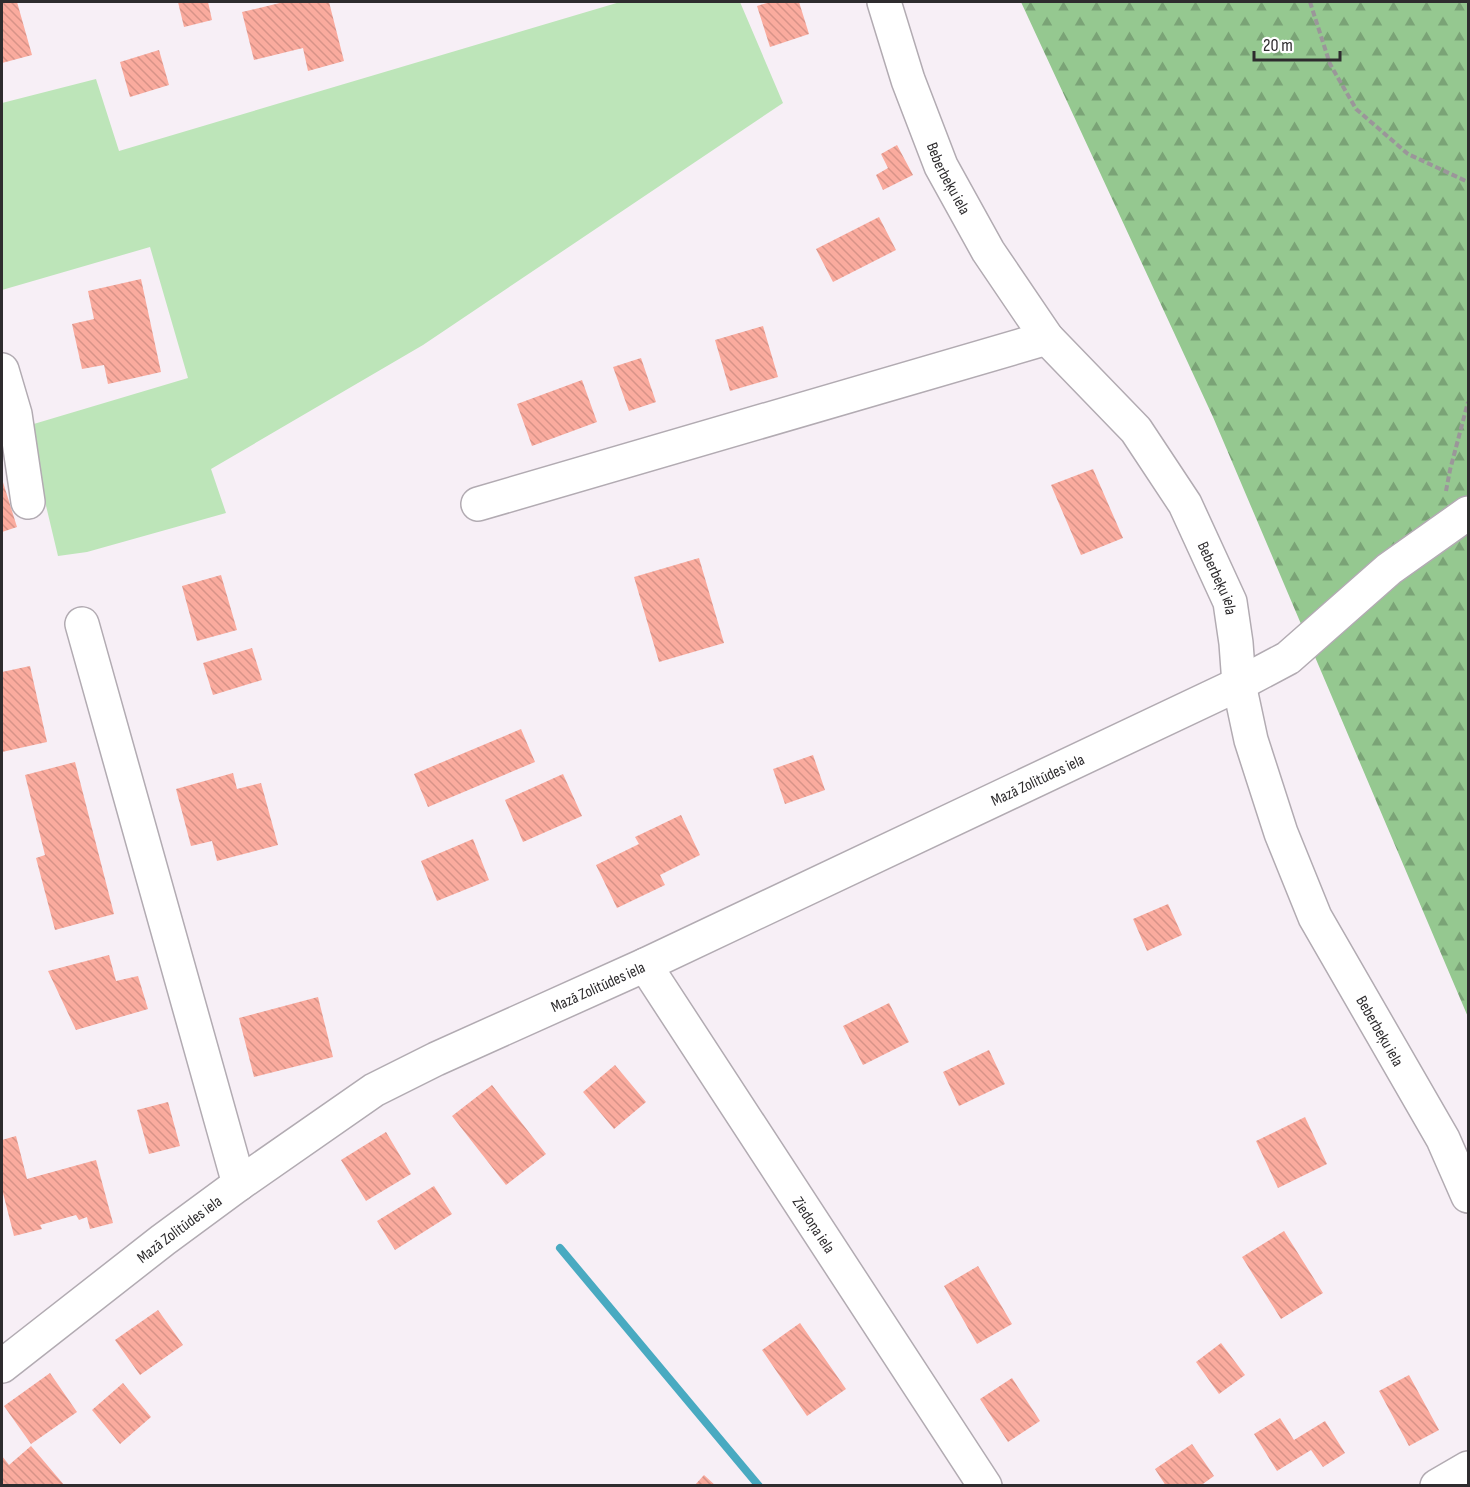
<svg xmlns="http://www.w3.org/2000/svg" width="1470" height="1487" viewBox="0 0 1470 1487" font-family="'Sofia Sans Condensed',sans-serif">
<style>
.green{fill:#bde5b9}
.forest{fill:url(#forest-firs)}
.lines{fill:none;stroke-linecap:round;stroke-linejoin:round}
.stream{stroke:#49aac1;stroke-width:8}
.building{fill:url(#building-back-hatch)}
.minor-casing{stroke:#b2abb2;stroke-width:36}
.path{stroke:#9b969a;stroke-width:4;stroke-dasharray:6 3;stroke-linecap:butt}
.minor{stroke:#fff;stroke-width:33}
.labels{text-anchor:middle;stroke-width:5;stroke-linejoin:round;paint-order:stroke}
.street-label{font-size:16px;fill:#2e2c2e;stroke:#fff}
</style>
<defs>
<pattern id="forest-firs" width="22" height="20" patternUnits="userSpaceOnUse" patternTransform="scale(1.5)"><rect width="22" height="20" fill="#95c890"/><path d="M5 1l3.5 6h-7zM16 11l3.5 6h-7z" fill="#7aa376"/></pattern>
<pattern id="building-back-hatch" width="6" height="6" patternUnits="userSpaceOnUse" patternTransform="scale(1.5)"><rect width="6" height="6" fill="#faab9e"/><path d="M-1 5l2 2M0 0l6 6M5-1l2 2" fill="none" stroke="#d79388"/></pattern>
</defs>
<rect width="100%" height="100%" fill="#f7eff6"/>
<path class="green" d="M620,2H740L783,103L423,345L211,469L226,513L87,552L58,556L27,426L188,378L150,247L2,290V103L96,79L119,151Z"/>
<path class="forest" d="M1021,2H1468V1017L1213,417Z"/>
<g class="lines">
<path class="stream" d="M560,1248L759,1486"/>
</g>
<path class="building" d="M2,2H17L32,55L2,63Z
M178,2H208L212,20L184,27Z
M284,2H329L344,61L308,71L303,48L254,60L242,12Z
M770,2H799L809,34L770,47L757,6Z
M159,50L169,85L130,97L120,62Z
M897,145L913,175L883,190L876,175L888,168L881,154Z
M879,217L896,250L833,282L816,249Z
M141,279L161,372L108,384L104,365L82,369L72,324L94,319L88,291Z
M763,326L778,377L730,391L715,340Z
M641,358L656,402L629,411L613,367Z
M582,380L597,422L532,446L517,404Z
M1093,469L1123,538L1081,555L1051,485Z
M2,479L17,527L2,532Z
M699,558L724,643L659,662L634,577Z
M221,575L237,630L197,641L182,586Z
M252,648L262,680L213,695L203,663Z
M30,666L47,742L2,752V672Z
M521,729L535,762L428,807L414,774Z
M813,755L825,790L785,804L773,769Z
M75,762L114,914L55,930L36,858L45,855L25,775Z
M233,773L237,789L261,783L278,845L217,861L212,841L191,846L176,789Z
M563,774L582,816L523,842L505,800Z
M681,815L700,855L660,875L665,885L617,908L596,865L639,844L635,837Z
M473,839L489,880L437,901L421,861Z
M1168,904L1182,935L1147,951L1133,919Z
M109,955L116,981L138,976L148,1009L76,1030L48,971Z
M318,997L333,1057L254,1077L239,1018Z
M889,1003L909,1042L863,1065L843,1026Z
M989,1050L1005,1084L959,1106L943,1072Z
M615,1065L646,1102L614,1129L583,1092Z
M492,1085L546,1154L506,1185L452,1116Z
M168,1102L180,1146L149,1154L137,1110Z
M1305,1117L1327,1164L1278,1188L1256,1141Z
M386,1132L411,1174L366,1201L341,1160Z
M16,1136L27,1179L96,1160L113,1223L90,1229L87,1217L79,1220L76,1215L40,1225L42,1229L14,1236L2,1189V1140Z
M434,1186L452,1214L395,1250L377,1221Z
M1284,1231L1323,1293L1281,1319L1242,1257Z
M978,1266L1012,1324L977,1344L944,1286Z
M158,1310L183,1345L140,1375L115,1340Z
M800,1323L846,1389L807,1416L762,1350Z
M1221,1343L1245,1375L1219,1394L1196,1362Z
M50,1373L77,1412L31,1444L4,1406Z
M1409,1375L1439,1430L1409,1446L1379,1391Z
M1012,1378L1040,1421L1008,1442L980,1399Z
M123,1383L151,1417L120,1444L92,1410Z
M1280,1418L1294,1440L1325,1421L1345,1453L1323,1467L1311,1450L1277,1471L1254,1434Z
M1192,1444L1214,1476L1200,1486H1166L1155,1469Z
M31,1446L65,1486H2V1456L9,1465Z
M704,1475L716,1486H694Z"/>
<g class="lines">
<g class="minor-casing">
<g id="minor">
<path id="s1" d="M884,2L908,80L941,166L988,251L1047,338L1136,430L1185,504L1230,602L1236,643L1239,684L1251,740L1281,833L1315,917L1443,1139L1468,1196"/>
<path d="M2,370L15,414L28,502"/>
<path d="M478,504L1047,338"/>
<path d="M82,624L239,1184"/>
<path id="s2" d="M645,965L985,1486"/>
<path id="s3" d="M2,1366L163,1240L239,1184L374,1090L436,1059L645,965L1239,684L1288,658L1389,569L1468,513"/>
<path d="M1437,1486L1468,1468"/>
</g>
</g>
<path class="path" d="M1310,2L1330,64L1356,109L1408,154L1468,182
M1446,491L1450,470L1468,402"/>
<use href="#minor" class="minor"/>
</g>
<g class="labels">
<g class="street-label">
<text dy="6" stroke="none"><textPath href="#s1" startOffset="188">Beberbeķu iela</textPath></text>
<text dy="6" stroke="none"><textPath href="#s1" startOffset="674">Beberbeķu iela</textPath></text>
<text dy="6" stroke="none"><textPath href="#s3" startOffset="1196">Mazā Zolitūdes iela</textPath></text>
<text dy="6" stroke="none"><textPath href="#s3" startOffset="710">Mazā Zolitūdes iela</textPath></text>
<text dy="6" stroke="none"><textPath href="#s1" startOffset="1160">Beberbeķu iela</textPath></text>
<text dy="6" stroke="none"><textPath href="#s2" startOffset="310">Ziedoņa iela</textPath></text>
<text dy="6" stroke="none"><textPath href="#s3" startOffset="224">Mazā Zolitūdes iela</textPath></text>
</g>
</g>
<rect width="1470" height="1487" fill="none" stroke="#2e2c2e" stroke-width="6"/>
<path d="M1254 51v9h86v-9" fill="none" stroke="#2e2c2e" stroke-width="3"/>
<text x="1263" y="51" font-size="18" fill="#2e2c2e" stroke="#ffffff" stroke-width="4.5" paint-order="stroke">20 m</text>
</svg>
